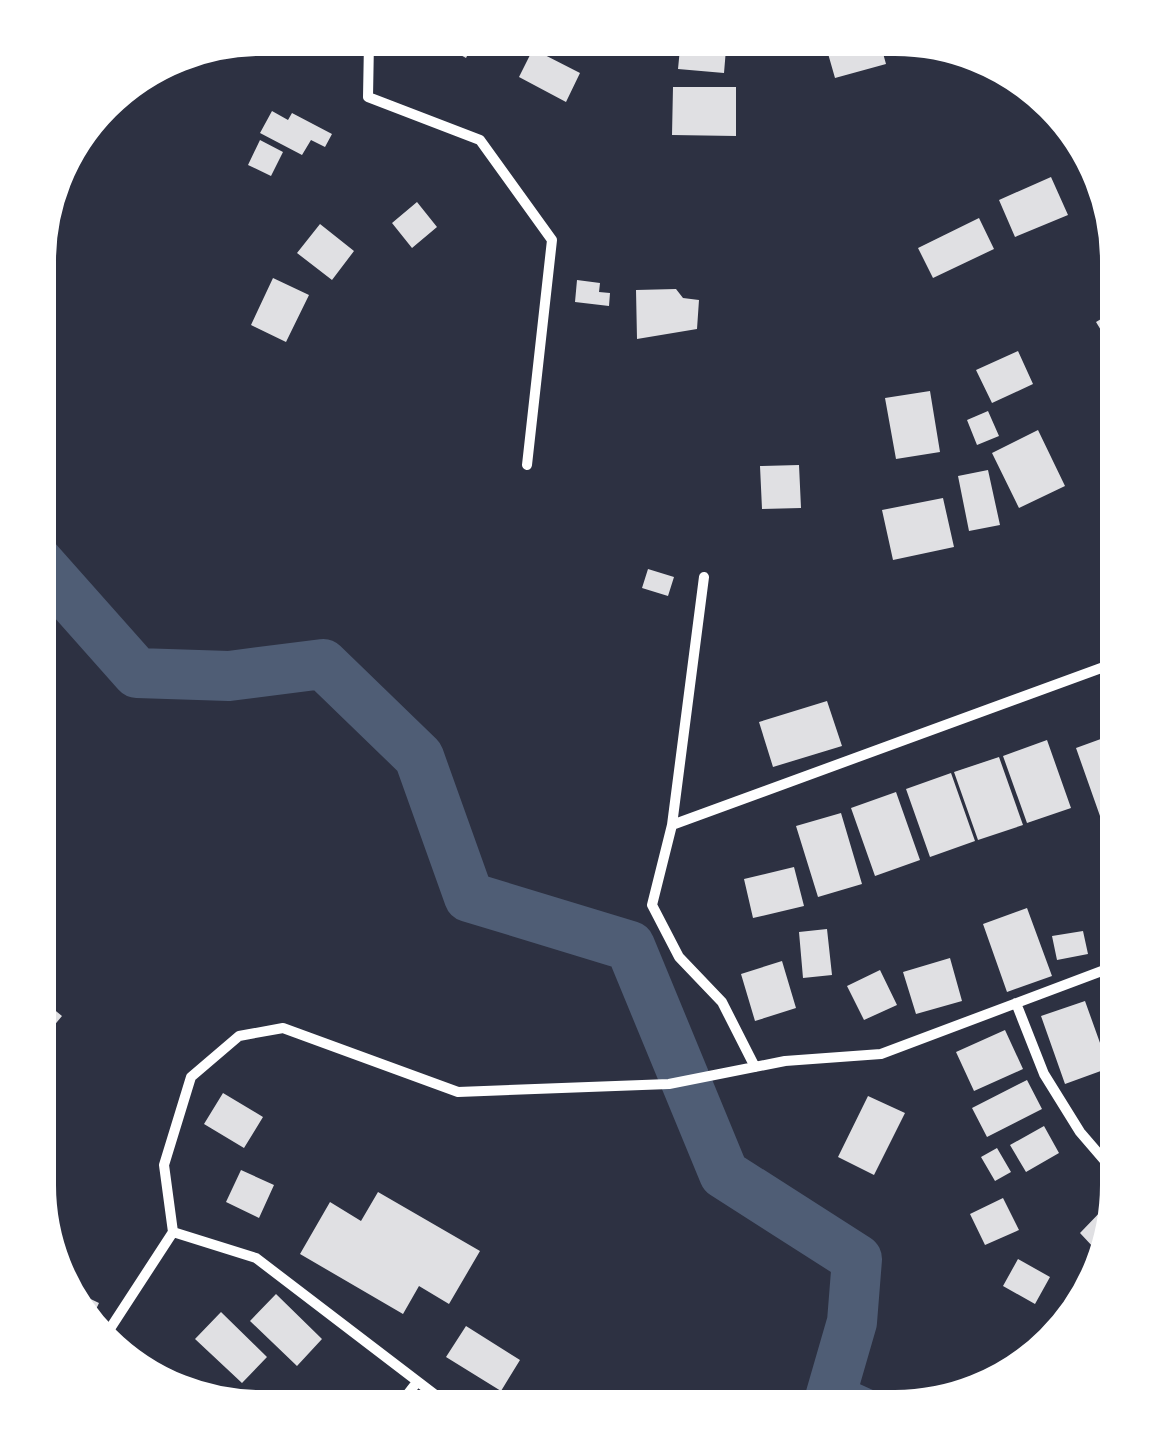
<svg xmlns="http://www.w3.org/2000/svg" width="1156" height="1446" viewBox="0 0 1156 1446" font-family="'PT Sans',sans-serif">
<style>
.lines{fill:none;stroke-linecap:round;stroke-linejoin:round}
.river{stroke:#4f5d75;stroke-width:50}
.building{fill:#e0e0e3}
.minor{stroke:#fff;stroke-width:10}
.rim{fill:none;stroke:#fff;stroke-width:12}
</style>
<rect width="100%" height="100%" fill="#2d3142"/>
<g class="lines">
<path class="river" d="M34,557L137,673L229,676L323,664L419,757L469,897L630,946L724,1174L857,1259L852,1322L830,1398L863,1413"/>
</g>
<path class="building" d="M878,35L886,64L835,78L823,36Z
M727,37L724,73L678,69L681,38Z
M435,41H475L466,58Z
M223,44L199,60L190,45Z
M533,49L580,73L566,102L519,77Z
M673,87H736V136L672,135Z
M272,111L288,120L292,113L332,134L325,147L311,140L302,155L260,133Z
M260,140L283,152L271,176L248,165Z
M1088,141L1093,147L1101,178L1094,180L1082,143Z
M1051,177L1068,215L1015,237L999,200Z
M417,202L437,227L412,248L392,223Z
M979,218L994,249L933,278L918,248Z
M320,224L354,251L332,280L297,253Z
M273,278L309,295L286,342L251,325Z
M577,280L600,283L599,292L610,293L609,306L575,302Z
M676,289L683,298L699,300L697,329L637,339L636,290Z
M1123,306V344L1113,350L1096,322Z
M1018,351L1033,384L992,403L976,370Z
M930,391L940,452L896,459L885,398Z
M988,411L999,436L977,445L967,420Z
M1038,430L1065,486L1019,508L992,453Z
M799,465L801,508L762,509L760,466Z
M988,470L1000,525L969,531L958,476Z
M943,498L954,547L893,560L882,510Z
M648,569L674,577L668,596L642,588Z
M827,701L842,746L773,767L759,722Z
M1120,732L1123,741V808L1100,816L1076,748Z
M1047,740L1071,808L1027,823L1003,756Z
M999,757L1023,825L978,840L954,772Z
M951,773L975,841L930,857L906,789Z
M896,792L920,860L875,876L851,808Z
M841,813L862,884L818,897L796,826Z
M33,866L44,872L33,896Z
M794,867L804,906L753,918L744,879Z
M1027,908L1052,976L1007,992L983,924Z
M827,929L832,975L803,978L799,932Z
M1083,931L1088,954L1057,960L1052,936Z
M950,958L962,1001L916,1014L903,972Z
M782,961L796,1008L755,1021L741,974Z
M880,970L897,1005L864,1020L847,986Z
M35,994L62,1016L42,1040L33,1032Z
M1085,1001L1109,1068L1065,1084L1041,1016Z
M1123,1029V1078L1106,1036Z
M1005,1030L1023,1069L974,1091L956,1052Z
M1027,1080L1042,1109L987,1137L972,1108Z
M223,1093L263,1117L244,1148L204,1124Z
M868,1096L905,1113L874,1175L838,1157Z
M1044,1126L1059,1153L1026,1172L1010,1145Z
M997,1148L1011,1172L995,1181L981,1157Z
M241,1170L274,1185L259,1218L226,1202Z
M378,1192L480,1251L449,1304L419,1286L403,1314L300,1254L330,1202L361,1221Z
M1003,1198L1019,1230L985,1245L970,1214Z
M1106,1206L1117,1217L1113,1228L1094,1248L1080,1233Z
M1018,1259L1050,1277L1035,1304L1003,1286Z
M59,1284L99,1303L88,1326L63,1299Z
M276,1294L322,1339L297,1366L250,1321Z
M221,1312L267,1357L242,1383L195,1339Z
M466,1326L520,1360L501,1391L446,1357Z
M422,1394L438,1409L434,1413H402Z"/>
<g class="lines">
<path class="minor" d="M369,42L368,97L480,140L552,240L527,465
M704,577L672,825L652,905L679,957L722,1002L755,1067
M672,825L1123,660
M1016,1003L1044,1074L1080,1132L1123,1182
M173,1232L164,1165L191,1077L239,1036L283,1028L458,1092L669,1084L785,1061L881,1054L1123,963
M102,1341L173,1232L256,1258L459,1413
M393,1413L417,1382"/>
</g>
<path d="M0 0H1156V1446H0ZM261 50H895A211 211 0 0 1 1106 261V1185A211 211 0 0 1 895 1396H261A211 211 0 0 1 50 1185V261A211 211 0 0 1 261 50Z" fill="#fff" fill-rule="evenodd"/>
<path class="rim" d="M261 50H895A211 211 0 0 1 1106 261V1185A211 211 0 0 1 895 1396H261A211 211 0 0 1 50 1185V261A211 211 0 0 1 261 50Z"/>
</svg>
